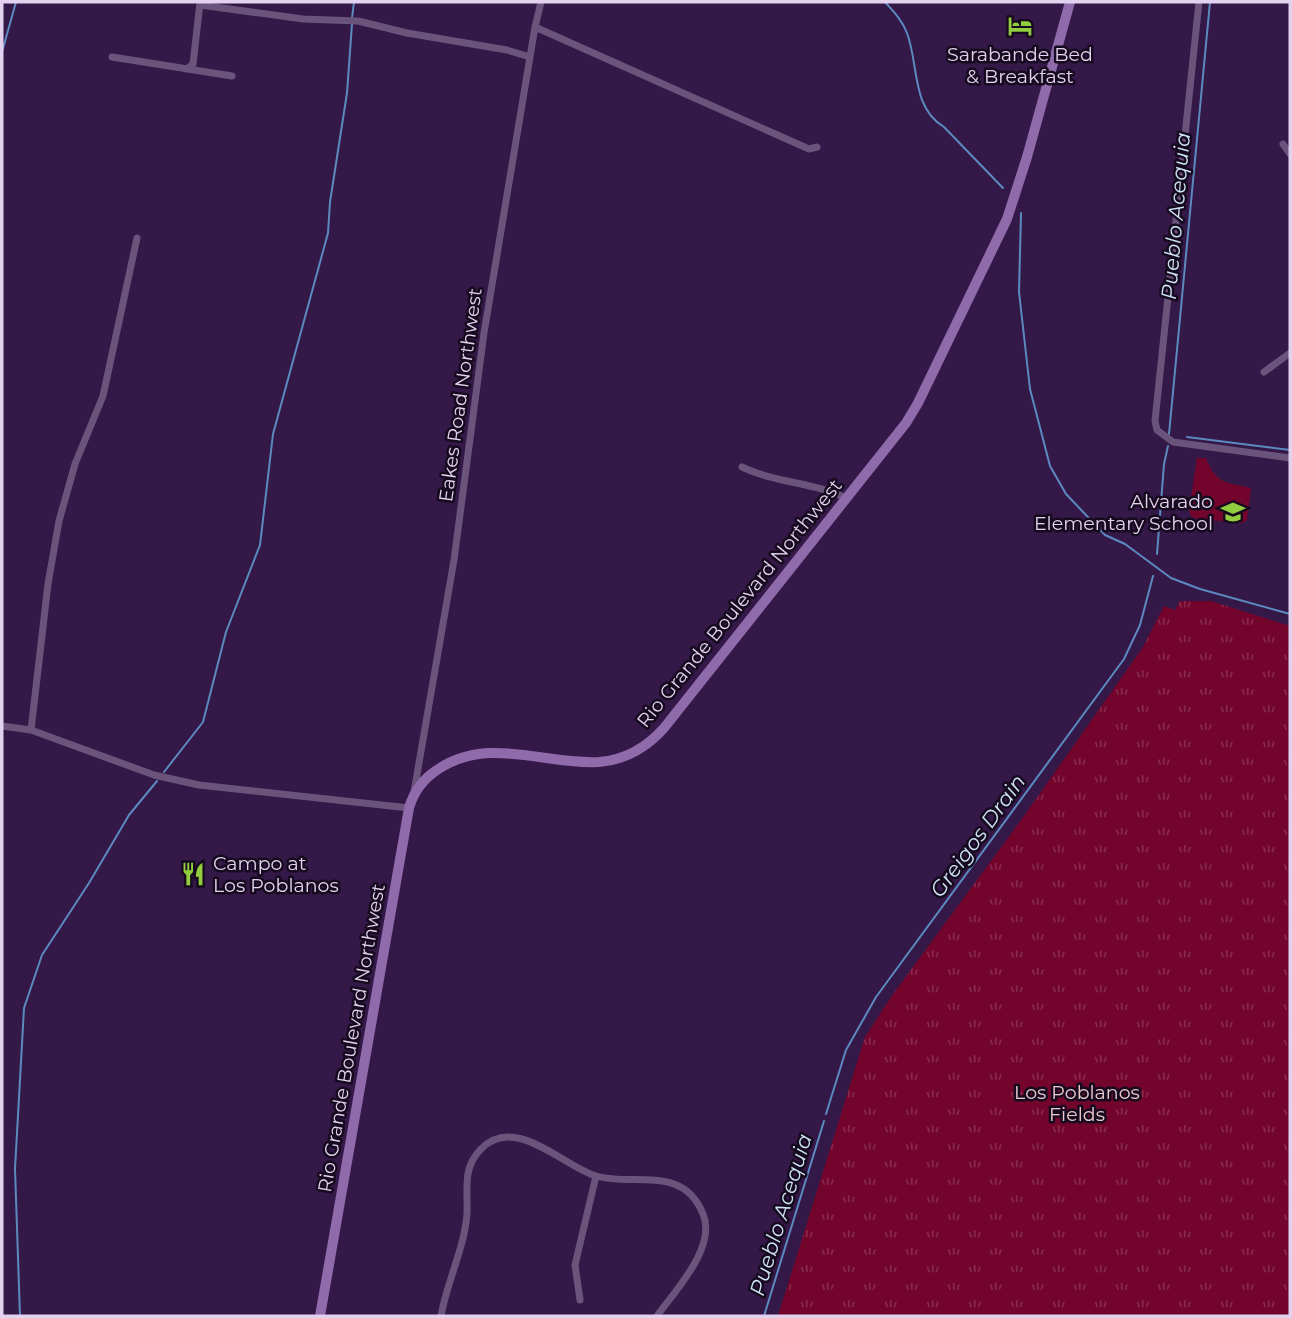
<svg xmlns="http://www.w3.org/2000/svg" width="1292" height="1318" viewBox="0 0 1292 1318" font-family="Montserrat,sans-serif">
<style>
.grass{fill:#73052c}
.park{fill:url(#park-tufts)}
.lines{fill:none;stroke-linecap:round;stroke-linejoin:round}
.stream{stroke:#5c8ac0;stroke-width:2}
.street{stroke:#6a547c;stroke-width:7}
.secondary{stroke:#906bac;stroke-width:10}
.labels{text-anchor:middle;stroke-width:5;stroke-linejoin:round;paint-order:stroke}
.poi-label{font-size:19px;fill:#e2d2f0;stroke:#160a1e}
.street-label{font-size:19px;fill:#e2d2f0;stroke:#160a1e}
.park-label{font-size:19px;fill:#ebcace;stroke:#160a1e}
.water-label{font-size:21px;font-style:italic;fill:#cee2f8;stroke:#160a1e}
</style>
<defs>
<pattern id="park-tufts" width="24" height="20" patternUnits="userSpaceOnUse" patternTransform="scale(1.75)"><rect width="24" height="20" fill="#73052c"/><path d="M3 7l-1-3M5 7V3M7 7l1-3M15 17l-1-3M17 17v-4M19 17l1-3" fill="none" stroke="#87294b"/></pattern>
</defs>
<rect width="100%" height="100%" fill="#341847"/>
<path class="grass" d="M1197,458H1206C1216,484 1225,482 1251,488L1247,520L1243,523L1197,519L1191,516L1189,510Z"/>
<path class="park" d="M1180,601H1211L1290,626V1316H778L865,1037L893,994L1024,816L1143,647L1164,606L1175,610Z"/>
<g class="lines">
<path class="stream" d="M885,2C894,12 902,20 907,33C919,65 911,107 944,127L1003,188
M352,18L354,2
M2,52L16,2
M1021,213L1019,292L1030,389L1050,466L1066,494L1105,535L1125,544L1171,578L1200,589L1290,614
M1169,434L1210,2
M1187,437L1290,450
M1157,554L1164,464L1168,446
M164,772L203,722L226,632L260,545L273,434L328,233L330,202L347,93L352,24
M826,1114L846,1050L876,997L1124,659L1140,625L1153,576
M20,1316L15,1169L24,1008L42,955L89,883L129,815L157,781
M764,1316L824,1121"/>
<path class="street" d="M1199,2L1155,421L1157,430L1173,442L1290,458
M200,5L303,19L358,21L407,33L507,50L530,57
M535,27L809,149L817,147
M112,57L232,76
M187,69L193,64L200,3
M1283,144L1290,154
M1264,372L1290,353
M742,467C775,483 813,482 846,498
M2,726L31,730L154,775L199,785L409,808
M31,730L48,584L59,521L75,464L103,396L137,238
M414,792L454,560L484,333L535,27L541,2
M580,1300L575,1265L596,1176
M441,1316C447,1281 464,1250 467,1214C468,1190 462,1168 481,1149C515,1114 563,1166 596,1176C634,1187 683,1164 703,1214C717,1247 675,1291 657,1316"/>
<path class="secondary" d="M320,1316L409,808C414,791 423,779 437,770C488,735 543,765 599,762C625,760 647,747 664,728L906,423L918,403L1007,219L1027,157L1070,2"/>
</g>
<defs>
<g id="hotel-bare" transform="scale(1.89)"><path d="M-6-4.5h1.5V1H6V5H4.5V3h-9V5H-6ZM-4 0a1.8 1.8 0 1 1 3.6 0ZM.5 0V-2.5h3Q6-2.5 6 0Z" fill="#91cd3f" stroke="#160a1e" stroke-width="2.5" paint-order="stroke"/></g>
<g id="school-bare" transform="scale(1.89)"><path d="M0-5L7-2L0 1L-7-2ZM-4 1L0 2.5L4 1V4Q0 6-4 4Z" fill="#91cd3f" stroke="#160a1e" stroke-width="2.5" paint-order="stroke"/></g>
<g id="restaurant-bare" transform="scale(1.89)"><path d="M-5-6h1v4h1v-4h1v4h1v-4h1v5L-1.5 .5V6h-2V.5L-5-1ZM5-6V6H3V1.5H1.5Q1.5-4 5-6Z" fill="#91cd3f" stroke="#160a1e" stroke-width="2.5" paint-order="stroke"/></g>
</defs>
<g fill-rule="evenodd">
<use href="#hotel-bare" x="1020" y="26"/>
<use href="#school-bare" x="1233" y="512"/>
<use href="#restaurant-bare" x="193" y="874"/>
</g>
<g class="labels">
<g class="poi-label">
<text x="1020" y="61">Sarabande Bed<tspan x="1020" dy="22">&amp; Breakfast</tspan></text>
<text x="1213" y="508" text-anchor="end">Alvarado<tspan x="1213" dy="22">Elementary School</tspan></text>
<text x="213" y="870" text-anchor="start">Campo at<tspan x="213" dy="22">Los Poblanos</tspan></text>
</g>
<g class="street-label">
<text transform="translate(460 395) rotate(-82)" y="7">Eakes Road Northwest</text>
<text transform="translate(739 603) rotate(-51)" y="7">Rio Grande Boulevard Northwest</text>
<text transform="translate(351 1038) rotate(-80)" y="7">Rio Grande Boulevard Northwest</text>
</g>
<g class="park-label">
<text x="1077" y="1099">Los Poblanos<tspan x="1077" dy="22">Fields</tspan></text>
</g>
<g class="water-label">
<text transform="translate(1176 216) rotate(-85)" y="7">Pueblo Acequia</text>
<text transform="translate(978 836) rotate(-54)" y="7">Greigos Drain</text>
<text transform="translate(781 1215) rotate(-73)" y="7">Pueblo Acequia</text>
</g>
</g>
<rect width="1292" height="1318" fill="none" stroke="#e2d2f0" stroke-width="7"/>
</svg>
